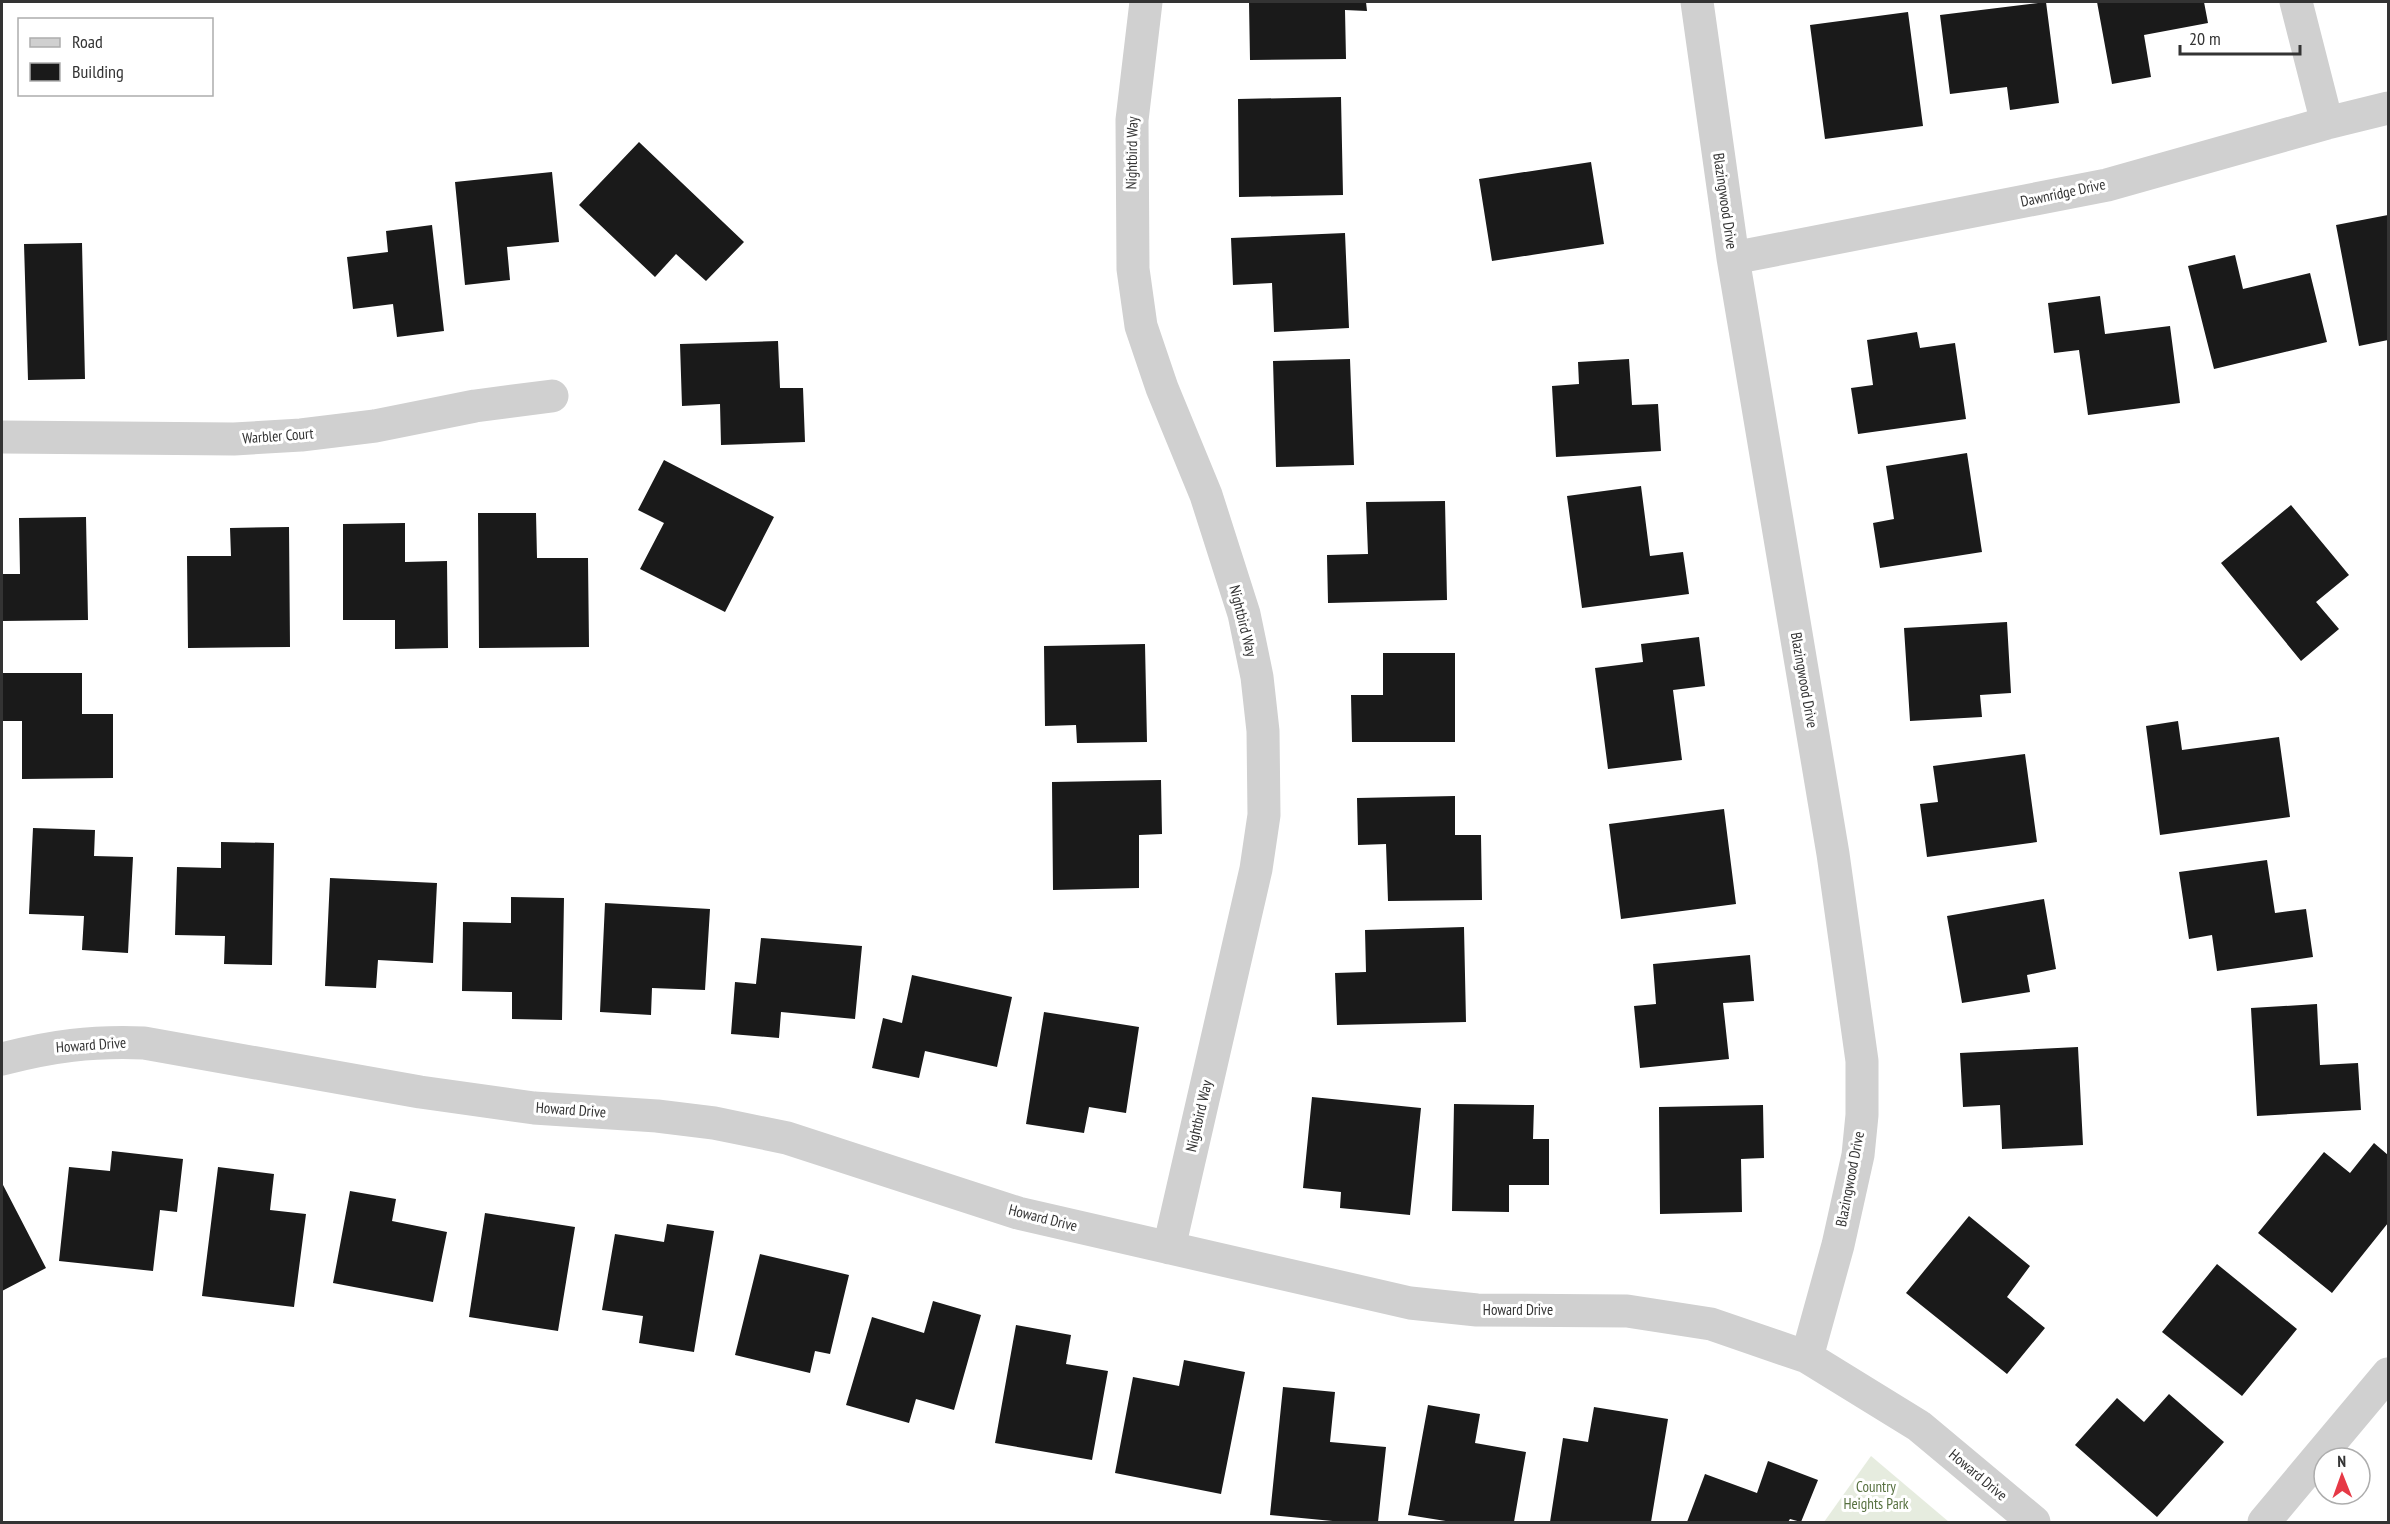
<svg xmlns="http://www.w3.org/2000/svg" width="2390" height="1524" viewBox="0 0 2390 1524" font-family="'PT Sans Narrow',sans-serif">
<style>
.green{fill:#e6ecdf}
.building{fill:#1a1a1a}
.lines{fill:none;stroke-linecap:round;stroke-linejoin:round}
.minor{stroke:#d0d0d0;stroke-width:33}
.labels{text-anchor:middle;stroke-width:6;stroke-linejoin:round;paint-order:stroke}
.street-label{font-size:15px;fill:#333;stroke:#fff}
.park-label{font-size:15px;fill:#56703f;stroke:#fff}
</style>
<rect width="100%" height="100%" fill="#fff"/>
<path class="green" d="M1871,1456L1949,1522H1824Z"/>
<path class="building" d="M1249,2H1366L1367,11L1345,10L1346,59L1250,60Z
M2046,2L2059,103L2010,110L2007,87L1950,94L1940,15Z
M2097,2H2204L2208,23L2144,35L2151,77L2112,84Z
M1908,12L1923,126L1825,139L1810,25Z
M1341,97L1343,195L1239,197L1238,99Z
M639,142L744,242L706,281L676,254L655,277L579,205Z
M1591,162L1604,244L1492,261L1479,179Z
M552,172L559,242L507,247L510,280L465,285L455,182Z
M2388,215V340L2359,346L2336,225Z
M432,225L444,331L397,337L393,304L353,309L347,257L388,252L386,231Z
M1345,233L1349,328L1274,332L1272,283L1233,285L1231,238Z
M82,243L85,379L28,380L24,244Z
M2235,255L2243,289L2310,273L2327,342L2214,369L2188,266Z
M2100,296L2105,334L2170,326L2180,403L2088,415L2079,350L2054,353L2048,303Z
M1917,332L1920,348L1955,343L1966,419L1858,434L1851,388L1873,385L1867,340Z
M778,341L780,388H803L805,442L721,445L720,404L682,406L680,344Z
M1350,359L1354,465L1276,467L1273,361Z
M1629,359L1632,405L1658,404L1661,451L1556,457L1552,386L1579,384L1578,362Z
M1967,453L1982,552L1880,568L1873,523L1894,519L1886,466Z
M664,460L774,517L725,612L640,569L664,523L638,510Z
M1641,486L1650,556L1683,552L1689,594L1582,608L1567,496Z
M1445,501L1447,600L1328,603L1327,555L1368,554L1366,502Z
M2291,505L2349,575L2316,602L2339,629L2301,661L2221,563Z
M478,513H536L537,558H588L589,647L479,648Z
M86,517L88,620L2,621V574H20L19,518Z
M405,523V562L447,561L448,648L395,649V620H343V524Z
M289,527L290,647L188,648L187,556H231L230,528Z
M2007,622L2011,693L1980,695L1982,717L1910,721L1904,628Z
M1699,637L1705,686L1673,690L1682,760L1608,769L1595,668L1643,662L1641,644Z
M1145,644L1147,742L1077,743L1076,725L1045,726L1044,646Z
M1383,653H1455V742H1352L1351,695H1383Z
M2,673H82V714H113V778L22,779V721H2Z
M2178,721L2182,750L2279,737L2290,817L2160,835L2146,726Z
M2025,754L2037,842L1927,857L1920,804L1938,802L1933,766Z
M1161,780L1162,834L1139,835V888L1053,890L1052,782Z
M1455,796V835H1481L1482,900L1388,901L1386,844L1358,845L1357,798Z
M1724,809L1736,904L1621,919L1609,824Z
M33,828L95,830L94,856L133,857L128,953L82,950L84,916L29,914Z
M221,842L274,843L272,965L224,964L225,936L175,935L177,867L221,868Z
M2267,860L2275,913L2306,909L2313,957L2217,971L2212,935L2189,939L2179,872Z
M330,878L437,883L433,963L378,960L376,988L325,986Z
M511,897L564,898L562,1020L512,1019V992L462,991L463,922L511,923Z
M2044,899L2056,969L2027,975L2030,992L1962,1003L1947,916Z
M605,903L710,909L705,990L652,988L651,1015L600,1012Z
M1464,927L1466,1022L1337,1025L1335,973L1366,972L1365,930Z
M761,938L862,946L855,1019L781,1012L779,1038L731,1034L735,982L756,984Z
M1750,955L1754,1001L1723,1003L1729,1059L1640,1068L1634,1006L1656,1004L1653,964Z
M912,975L1012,997L997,1067L925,1051L919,1078L872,1068L883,1018L902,1023Z
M2317,1004L2320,1065L2358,1063L2361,1110L2257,1116L2251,1008Z
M1044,1012L1139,1027L1126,1113L1089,1107L1084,1133L1026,1124Z
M2078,1047L2083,1145L2002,1149L2000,1105L1963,1107L1960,1053Z
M1312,1097L1421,1108L1410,1215L1340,1208L1341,1192L1303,1188Z
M1454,1104L1534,1105L1533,1139H1549V1185H1509V1212L1452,1211Z
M1763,1105L1764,1158L1741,1159L1742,1212L1660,1214L1659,1107Z
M2374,1143L2388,1155V1223L2332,1293L2258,1233L2324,1152L2350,1173Z
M112,1151L183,1159L177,1212L160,1210L153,1271L59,1261L69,1167L110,1171Z
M218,1167L274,1174L270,1210L306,1214L294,1307L202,1296Z
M2,1183L46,1268L2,1291Z
M350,1191L396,1199L392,1221L447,1232L433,1302L333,1283Z
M485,1213L575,1227L558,1331L469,1317Z
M1969,1216L2030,1266L2007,1297L2045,1328L2007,1374L1906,1293Z
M667,1224L714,1231L694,1352L639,1343L643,1316L602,1310L615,1234L664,1242Z
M760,1254L849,1275L830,1354L815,1351L810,1373L735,1355Z
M2217,1264L2297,1329L2242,1396L2162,1332Z
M933,1301L981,1315L954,1410L916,1399L909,1423L846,1405L872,1317L924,1333Z
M1016,1325L1071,1335L1066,1364L1108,1371L1092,1460L995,1443Z
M1184,1360L1245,1372L1221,1494L1115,1473L1133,1377L1179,1386Z
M1283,1387L1335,1392L1330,1442L1386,1447L1378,1522H1343L1270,1515Z
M2169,1394L2224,1442L2157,1517L2075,1445L2117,1398L2144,1422Z
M1428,1405L1480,1414L1475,1443L1526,1452L1514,1522H1452L1408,1515Z
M1594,1407L1668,1419L1651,1522H1550L1563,1438L1588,1442Z
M1768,1461L1818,1480L1801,1522L1790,1519L1788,1522H1687L1705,1474L1757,1493Z"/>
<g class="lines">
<path class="minor" d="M1146,2L1132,120L1133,269L1141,326L1162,388L1206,495L1244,614L1257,677L1263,731L1264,815L1256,869L1169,1248
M1697,2L1733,258L1833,854L1862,1061V1115L1858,1155L1838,1245L1807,1357
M2296,2L2327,123
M1733,258L2107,185L2327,123L2388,108
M2,437L234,439L301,435L375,426L475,406L552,396
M2,1059C53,1046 90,1041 144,1043L420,1092L534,1108L657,1116L714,1123L787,1138L1018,1213L1410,1303L1477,1310L1627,1311L1711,1324L1807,1357L1919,1426L2034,1522
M2264,1522L2388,1374"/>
</g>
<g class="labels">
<g class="street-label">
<text transform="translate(1132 153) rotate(-89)" y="5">Nightbird Way</text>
<text transform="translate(2063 193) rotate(-12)" y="5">Dawnridge Drive</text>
<text transform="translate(1725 201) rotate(82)" y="5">Blazingwood Drive</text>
<text transform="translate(278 436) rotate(-4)" y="5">Warbler Court</text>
<text transform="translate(1243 621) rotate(76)" y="5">Nightbird Way</text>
<text transform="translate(1804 680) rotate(80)" y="5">Blazingwood Drive</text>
<text transform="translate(91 1045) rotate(-4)" y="5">Howard Drive</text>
<text transform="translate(571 1110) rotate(4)" y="5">Howard Drive</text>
<text transform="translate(1199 1116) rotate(-77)" y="5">Nightbird Way</text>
<text transform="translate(1850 1179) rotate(-79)" y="5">Blazingwood Drive</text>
<text transform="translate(1043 1218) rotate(14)" y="5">Howard Drive</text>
<text x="1518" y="1315">Howard Drive</text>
<text transform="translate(1978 1475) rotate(40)" y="5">Howard Drive</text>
</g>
<g class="park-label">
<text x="1876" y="1492">Country<tspan x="1876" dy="17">Heights Park</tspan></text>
</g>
</g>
<rect width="2390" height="1524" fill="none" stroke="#333333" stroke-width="6"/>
<rect x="18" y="18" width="195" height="78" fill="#ffffff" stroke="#adadad" stroke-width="1.5"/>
<rect x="30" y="38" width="30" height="9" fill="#d0d0d0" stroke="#adadad" stroke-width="1.5"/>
<text x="72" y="48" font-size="18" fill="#333333">Road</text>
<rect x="30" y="63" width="30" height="18" fill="#1a1a1a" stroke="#adadad" stroke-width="1.5"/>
<text x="72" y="78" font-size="18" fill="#333333">Building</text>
<g transform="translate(2342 1476) rotate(359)"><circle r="28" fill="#ffffff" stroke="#adadad" stroke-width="1.5"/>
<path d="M0-4.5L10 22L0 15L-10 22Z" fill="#e63946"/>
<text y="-9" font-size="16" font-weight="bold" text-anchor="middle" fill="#333333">N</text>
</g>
<path d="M2180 45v9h120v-9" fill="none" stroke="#333333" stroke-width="3"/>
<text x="2189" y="45" font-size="18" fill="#333333" stroke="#ffffff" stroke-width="4.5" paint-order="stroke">20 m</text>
</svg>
